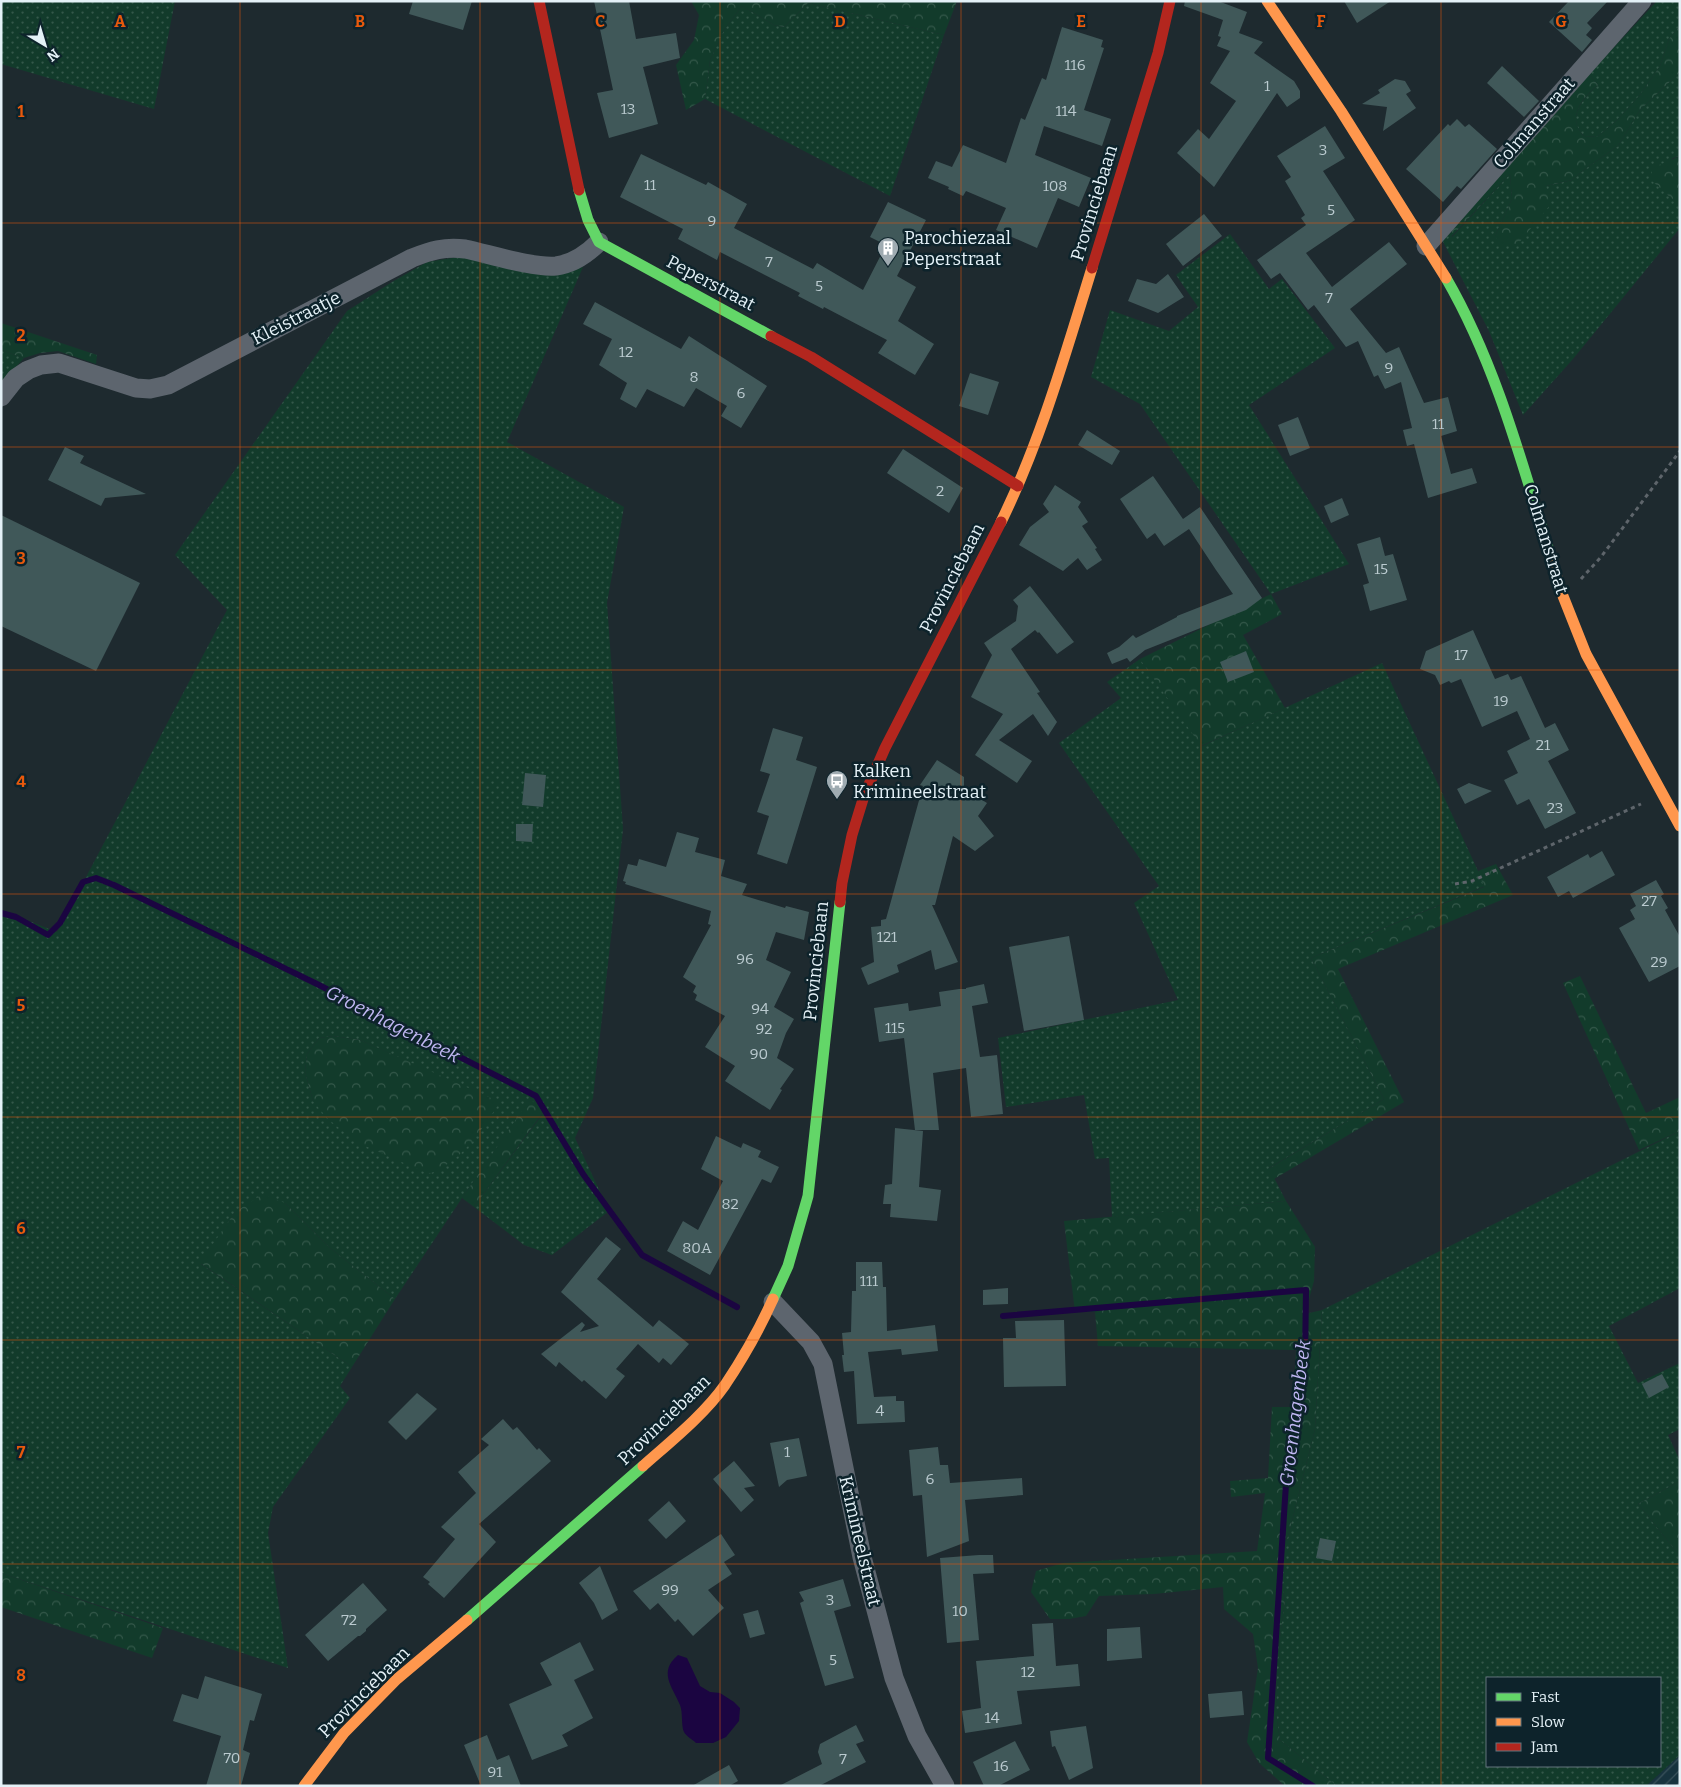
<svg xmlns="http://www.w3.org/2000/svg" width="1681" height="1787" font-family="Bitter,serif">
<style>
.industrial{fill:url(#industrial-furrows)}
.grass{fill:url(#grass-dots);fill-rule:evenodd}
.forest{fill:url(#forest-crowns)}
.water{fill:#1b0541}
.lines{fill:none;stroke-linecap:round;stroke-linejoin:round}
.stream{stroke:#1b0541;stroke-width:6}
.building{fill:#405859}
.path{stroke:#5e656b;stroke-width:3;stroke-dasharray:4 4;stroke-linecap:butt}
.street{stroke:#5d656e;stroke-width:19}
.fast{stroke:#63d668;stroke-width:11}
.slow{stroke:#ff974d;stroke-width:11}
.jam{stroke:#b3261e;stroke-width:11}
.grid{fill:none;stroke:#e8590c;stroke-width:1;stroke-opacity:0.55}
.labels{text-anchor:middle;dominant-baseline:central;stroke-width:5;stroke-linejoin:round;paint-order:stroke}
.number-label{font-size:15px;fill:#bbcbd0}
.street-label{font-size:18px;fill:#e4f1f7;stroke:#0d232b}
.poi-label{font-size:18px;fill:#e4f1f7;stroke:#0d232b;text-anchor:start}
.water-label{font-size:19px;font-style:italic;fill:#c0b7f3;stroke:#0d232b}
.grid-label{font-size:16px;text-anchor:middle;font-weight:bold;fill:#e8590c;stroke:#0d232b;stroke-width:5;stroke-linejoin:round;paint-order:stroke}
</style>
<defs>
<pattern id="industrial-furrows" width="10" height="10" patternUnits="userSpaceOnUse" patternTransform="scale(1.25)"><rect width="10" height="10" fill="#17333e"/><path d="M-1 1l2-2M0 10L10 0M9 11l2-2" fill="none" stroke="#39515b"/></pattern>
<pattern id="grass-dots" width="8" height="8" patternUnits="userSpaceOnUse" patternTransform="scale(1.25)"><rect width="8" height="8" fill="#123b2b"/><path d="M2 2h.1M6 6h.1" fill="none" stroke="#34584a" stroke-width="1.8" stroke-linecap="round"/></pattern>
<pattern id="forest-crowns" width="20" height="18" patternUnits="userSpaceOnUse" patternTransform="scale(1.25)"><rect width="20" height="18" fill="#123b2b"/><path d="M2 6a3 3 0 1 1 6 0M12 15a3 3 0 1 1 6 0" fill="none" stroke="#34584a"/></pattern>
</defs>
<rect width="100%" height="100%" fill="#1e2a2f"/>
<polygon class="industrial" points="1680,1755 1680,1786 1646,1786"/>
<g class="grass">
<polygon points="1,1 175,1 154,109 1,64"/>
<path d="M1657 1H1680V26L1669 39 1660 66 1640 95 1616 121 1597 137 1584 136C1566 118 1582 99 1598 85L1589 74Z"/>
<polygon points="808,3 944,35 890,196 705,99 710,60 724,30 742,6 774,25 784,27"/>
<polygon points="1680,72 1680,156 1673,158 1652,180 1680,206 1680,228 1573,359 1523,415 1489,331 1438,232 1443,227 1452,237 1510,174 1512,199 1495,236 1546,186 1572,180 1585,169 1618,146 1640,110"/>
<polygon points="1230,234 1269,289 1282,279 1335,348 1249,405 1349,564 1271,594 1140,404 1091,377 1110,310 1169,331 1198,307 1176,275"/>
<path d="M464 256 565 270 583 267 507 442 624 507 607 603 623 829 593 1098 575 1138 609 1211 552 1255 524 1245 474 1207 544 1112 530 1100 462 1198 395 1299 330 1248 285 1203 235 1212 201 1264 352 1367 340 1386 350 1398 273 1507 268 1533 288 1668 1 1573V910L57 932 227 610 175 555 347 311 392 282 427 262ZM333 1036 360 1040 499 1103 313 1101 305 1072 307 1054 319 1038Z"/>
<polygon points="1,350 24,358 1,384"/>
<polygon points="1140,659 1202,746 1382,663 1485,886 1311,958 1384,1099 1269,1168 1286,1201 1112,1217 1109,1158 1095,1159 1084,1095 1006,1107 998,1038 1178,1000 1134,903 1159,886 1059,743 1121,698 1107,682"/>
<path d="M1680 1131V1288L1609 1326 1638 1383 1680 1363V1429L1668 1435 1680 1461V1481L1638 1504 1680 1556V1755L1646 1786H1337L1280 1740 1276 1714 1277 1660 1285 1600 1278 1567 1290 1529 1315 1429 1322 1310ZM1487 1678H1660V1766H1487Z"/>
</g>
<g class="forest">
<polygon points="691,1 957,1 944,35 808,3 784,27 774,25 742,6 724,30 710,60 705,99 686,110 676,65 694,40 699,15"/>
<path d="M1680 26V72L1640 110 1618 146 1585 169 1572 180 1546 186 1551 204 1518 244H1500L1495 236 1512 199 1510 174 1451 237 1443 227 1589 74 1598 85C1582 98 1566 118 1584 136L1597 137 1616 121 1640 95 1660 66 1669 39Z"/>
<polygon points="1680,156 1680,206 1652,181 1652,168"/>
<polygon points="1,323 97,355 96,364 58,351 40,353 24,358 1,350"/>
<polygon points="1271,594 1282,614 1243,635 1285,708 1201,746 1140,659"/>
<polygon points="1496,864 1513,895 1338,969 1404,1102 1274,1179 1268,1169 1384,1099 1311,958 1484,887 1478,871"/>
<polygon points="1580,976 1646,1113 1680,1097 1680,1131 1639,1150 1563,983"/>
<path d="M333 1036 360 1040 500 1102C480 1132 463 1160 429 1174L356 1142 327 1118 313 1101 305 1072 307 1054 319 1038Z"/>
<polygon points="530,1099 544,1111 474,1207 462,1198"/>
<polygon points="263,1194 285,1203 330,1248 395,1299 352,1367 200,1263 235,1212"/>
<polygon points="1286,1201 1315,1247 1314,1281 1305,1314 1322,1310 1315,1429 1290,1529 1278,1567 1285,1600 1277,1660 1276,1714 1280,1740 1337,1786 1285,1786 1259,1763 1247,1742 1258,1668 1253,1634 1224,1609 1223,1587 1154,1594 1099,1596 1086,1616 1069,1619 1050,1619 1031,1592 1036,1571 1063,1563 1257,1551 1265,1493 1231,1497 1230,1481 1268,1478 1272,1407 1293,1407 1296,1350 1098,1346 1095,1312 1075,1312 1064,1221"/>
<polygon points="1680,1481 1680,1556 1638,1504"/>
<polygon points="1,1573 163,1628 152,1658 1,1607"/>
</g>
<path class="water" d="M678 1655 687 1658 700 1686 710 1692 720 1693 734 1702 740 1708 739 1721 726 1737 713 1743H696C693 1740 686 1736 684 1732 681 1726 683 1712 680 1705 672 1686 658 1672 678 1655Z"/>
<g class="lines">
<g class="stream">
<polyline points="1,913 16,917 48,935 60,923 83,882 96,878 114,885 317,984 536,1096 583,1174 642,1255 737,1307"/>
<polyline points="1003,1316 1306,1290 1305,1362 1286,1484 1268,1758 1313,1786"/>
</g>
</g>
<g class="building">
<polygon points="413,1 472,1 463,30 409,14"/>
<polygon points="594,1 629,1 636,39 676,33 680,58 643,67 658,124 609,138 597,93 613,90"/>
<polygon points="1185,1 1218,1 1247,12 1239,33 1263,42 1254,53 1294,81 1300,91 1300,98 1287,107 1277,93 1214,187 1177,153 1198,129 1209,139 1236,101 1210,83 1230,51 1217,46 1221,37 1218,36 1223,20 1184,6"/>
<polygon points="1344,1 1391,1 1357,23"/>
<polygon points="1569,1 1608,1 1587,23 1592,28 1586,35 1592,40 1582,52 1549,22"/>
<polygon points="1062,27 1103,40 1101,47 1104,48 1084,110 1111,119 1102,146 1044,126 1035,155 1091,178 1079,207 1058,198 1037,248 996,230 1006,208 966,191 963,196 948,189 949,187 928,178 936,161 952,167 963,145 1006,163 1021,118 1025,120 1042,78 1046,80"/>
<polygon points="1502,66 1539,101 1524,117 1487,83"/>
<polygon points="1395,79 1405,81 1411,91 1406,94 1416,108 1383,131 1387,107 1362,104 1380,93 1378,90"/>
<polygon points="1457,119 1465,127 1469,124 1497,149 1461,189 1457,186 1443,202 1406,169 1448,124 1450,126"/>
<polygon points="1325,126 1345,158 1323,171 1355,220 1306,253 1332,287 1389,242 1407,264 1350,309 1386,353 1399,347 1424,403 1448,397 1457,431 1441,436 1451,474 1472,468 1477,483 1428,498 1414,444 1407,446 1403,430 1412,428 1401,382 1385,389 1378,375 1374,377 1358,341 1346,347 1314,305 1308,310 1280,273 1271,279 1257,260 1306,225 1301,218 1305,215 1285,181 1291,177 1277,156"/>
<polygon points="641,154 706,185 708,182 747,204 734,228 813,269 817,263 863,290 886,245 870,237 888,202 926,220 897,276 916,287 898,321 934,344 915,375 878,353 887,340 824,307 823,309 798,296 800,293 720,252 717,260 678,239 683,229 620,197"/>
<polygon points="1204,214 1222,236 1183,266 1166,244"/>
<polygon points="1168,274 1184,297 1158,313 1128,301 1137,279 1156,284"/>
<polygon points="595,302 681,349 689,336 767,386 741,428 721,416 727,406 696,388 684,407 647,389 636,408 620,399 627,383 599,365 612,339 583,324"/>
<polygon points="970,373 999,382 988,415 959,406"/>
<polygon points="1298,417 1310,448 1290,456 1278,425"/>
<polygon points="1087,430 1120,451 1112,465 1078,445"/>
<polygon points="65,447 84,456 80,463 146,494 105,498 101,506 48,480"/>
<polygon points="903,449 963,488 949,513 887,473"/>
<polygon points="1153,476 1183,519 1200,507 1262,598 1246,610 1145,650 1130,662 1127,658 1112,664 1107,653 1119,647 1133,635 1136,638 1177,617 1177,616 1233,594 1216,570 1217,569 1216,570 1189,529 1164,546 1155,533 1147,539 1120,499"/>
<polygon points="1055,485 1081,502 1078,507 1088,522 1082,526 1097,548 1095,549 1102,560 1087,570 1078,558 1063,571 1019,545 1030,527 1049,512 1043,504"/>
<polygon points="1342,498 1349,515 1331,523 1324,506"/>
<polygon points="1,515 140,583 96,671 1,626"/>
<polygon points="1380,537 1385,556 1393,554 1407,600 1370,611 1363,585 1369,583 1357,544"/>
<polygon points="1030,586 1074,642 1057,654 1039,632 1038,633 1035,630 1011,649 1040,692 1037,693 1057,722 1048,736 1033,714 999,740 1032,761 1017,783 975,755 1003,714 971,697 992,655 984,643 1016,621 1018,606 1013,600"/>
<polygon points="1473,630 1495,679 1508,674 1511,680 1521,676 1545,728 1555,723 1569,750 1548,761 1576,813 1545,829 1529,799 1517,805 1504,780 1518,773 1507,751 1530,739 1517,711 1482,727 1461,679 1451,683 1449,681 1440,685 1435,675 1420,669 1426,651"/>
<polygon points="1246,651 1254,672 1228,682 1220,662"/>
<polygon points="773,728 803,737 796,760 817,767 787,864 757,854 769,816 757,812 770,774 760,771"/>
<polygon points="937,760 964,777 964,789 987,803 978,816 994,836 975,851 953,836 935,905 932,905 958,962 935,970 931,950 897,965 899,972 868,985 861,968 874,962 871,927 881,926 881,920 886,919 923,786 920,785"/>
<polygon points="525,773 546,775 543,807 522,805"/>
<polygon points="1469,783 1492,791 1465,804 1457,789"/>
<polygon points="516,824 533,824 532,842 516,841"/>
<polygon points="677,832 699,838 695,852 725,860 721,876 747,884 742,895 785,908 786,906 809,912 804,940 776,932 766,960 791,972 774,1007 794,1019 786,1033 777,1058 794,1069 780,1089 782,1090 770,1110 725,1081 735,1066 705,1047 725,1016 695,1000 697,995 693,992 696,986 683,977 711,925 708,924 711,911 625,884 626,882 623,881 628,864 637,866 639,859 666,867"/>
<polygon points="1602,851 1615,875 1573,898 1569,891 1558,897 1547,877 1588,854 1590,858"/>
<polygon points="1656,880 1664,894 1661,896 1668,908 1665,910 1680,937 1680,966 1649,982 1619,928 1635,919 1630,910 1636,906 1630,894"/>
<polygon points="1069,936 1084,1020 1024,1031 1009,947"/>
<polygon points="984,984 988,1003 972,1006 980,1057 997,1055 1003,1114 971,1117 966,1068 933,1073 939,1130 915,1130 904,1038 879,1042 874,1008 908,1003 909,1011 941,1006 939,992 959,989 966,989 966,988"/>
<polygon points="895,1128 923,1131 919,1187 941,1190 937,1221 890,1217 891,1204 883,1204 885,1185 892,1184"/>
<polygon points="716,1136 741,1148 743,1143 761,1151 758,1157 779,1167 771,1183 762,1179 710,1275 667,1251 683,1221 698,1230 723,1181 701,1169"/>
<polygon points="606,1237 621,1249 597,1279 653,1327 659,1320 689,1344 671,1365 663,1358 659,1363 638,1344 616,1369 625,1376 606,1399 584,1380 582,1382 559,1362 556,1367 541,1354 582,1322 585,1325 580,1332 599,1326 561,1292"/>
<polygon points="856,1262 882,1262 883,1287 886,1287 887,1331 935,1325 938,1351 902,1355 901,1349 868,1352 874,1397 896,1396 896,1401 904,1401 905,1422 857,1424 854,1371 844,1372 842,1355 844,1355 842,1333 851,1332 852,1291 856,1291"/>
<polygon points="1008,1288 1008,1304 983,1305 983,1290"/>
<polygon points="1064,1320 1066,1386 1004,1387 1003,1338 1016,1338 1015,1321"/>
<polygon points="1662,1374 1669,1387 1649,1398 1642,1384"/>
<polygon points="417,1393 437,1409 406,1440 388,1422"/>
<polygon points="503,1419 513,1430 517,1427 537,1450 539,1448 551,1461 479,1524 496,1542 444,1598 428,1584 430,1582 423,1577 455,1539 441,1527 476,1493 458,1472 489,1445 481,1439"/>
<polygon points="799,1438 807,1476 787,1480 779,1487 770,1443"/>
<polygon points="938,1447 940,1465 948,1465 950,1483 1022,1478 1023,1495 965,1500 969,1541 927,1557 922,1495 913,1496 909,1450"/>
<polygon points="734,1461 755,1486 744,1488 754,1500 741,1512 713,1479"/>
<polygon points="669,1501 686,1521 666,1539 648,1520"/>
<polygon points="721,1534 735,1555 724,1562 732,1574 708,1590 724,1608 693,1636 678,1619 675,1622 658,1603 650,1610 633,1591"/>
<polygon points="1320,1538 1336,1541 1332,1561 1316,1558"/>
<polygon points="979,1555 993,1555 994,1573 973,1574 979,1640 947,1643 940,1558"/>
<polygon points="600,1566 618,1610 602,1620 594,1603 579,1583"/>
<polygon points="843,1579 851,1606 834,1611 854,1678 825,1686 800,1603 804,1601 799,1592"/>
<polygon points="363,1583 387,1610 366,1629 366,1631 360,1636 358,1636 328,1661 305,1635"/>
<polygon points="758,1610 765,1634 750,1638 743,1614"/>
<polygon points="1053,1623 1056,1666 1078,1664 1080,1686 1017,1691 1022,1724 965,1733 962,1711 981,1708 976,1661 1034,1656 1032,1624"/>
<polygon points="1140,1627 1142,1658 1107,1661 1107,1629"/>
<polygon points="580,1642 594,1670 574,1680 593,1718 562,1735 568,1746 532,1760 509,1704 552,1685 540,1663"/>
<polygon points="205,1676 262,1694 254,1721 250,1720 243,1750 250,1753 241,1786 206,1786 221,1736 173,1721 182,1694 198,1699"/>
<polygon points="1242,1691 1244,1715 1210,1718 1208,1694"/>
<polygon points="856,1725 864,1741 856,1744 866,1762 819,1786 779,1786 822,1764 818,1752 820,1744"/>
<polygon points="1086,1726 1093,1768 1069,1780 1055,1746 1052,1747 1050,1731"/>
<polygon points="487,1735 497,1760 509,1755 521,1786 481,1786 464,1745"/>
<polygon points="1015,1741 1030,1770 998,1786 984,1786 973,1762"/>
<polygon points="729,1765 738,1781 729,1786 692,1786"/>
</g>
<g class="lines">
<g class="path">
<polyline points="1581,579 1601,557 1680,451"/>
<polyline points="1455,884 1472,881 1641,804"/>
</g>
<g class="street">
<polyline points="1426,246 1642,1"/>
<path d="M1 397 16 378 28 370 41 365 59 363 136 388 150 389 168 385 412 258C430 251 445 246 465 249 489 254 533 268 556 266 572 264 588 253 599 242"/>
<polyline points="773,1302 811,1342 823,1364 862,1557 894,1678 917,1736 945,1786"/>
</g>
<g class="fast">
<polyline points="579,190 588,220 599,242 771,336"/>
<path d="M1446 278C1497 366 1523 467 1553 564"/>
<polyline points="773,1299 788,1266 808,1196 840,902"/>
<polyline points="467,1620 643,1466"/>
</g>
<g class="slow">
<polyline points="1267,1 1341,111 1446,278"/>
<path d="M1001 522C1041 440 1065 355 1092 268"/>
<polyline points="1553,564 1561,591 1586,654 1680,826"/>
<path d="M643 1466C670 1442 704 1415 725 1385 743 1358 760 1328 773 1299"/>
<polyline points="304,1786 344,1733 397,1679 467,1620"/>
</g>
<g class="jam">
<polyline points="539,1 579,190"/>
<polyline points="1092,268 1158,53 1170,1"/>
<polyline points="771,336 811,357 1018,486"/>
<polyline points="840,902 842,883 852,835 864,796 885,748 1001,522"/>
</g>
</g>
<path class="grid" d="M240 1V1786M480 1V1786M720 1V1786M961 1V1786M1201 1V1786M1441 1V1786M1 223H1680M1 447H1680M1 670H1680M1 894H1680M1 1117H1680M1 1340H1680M1 1564H1680"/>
<defs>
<g id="building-pin" transform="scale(1.125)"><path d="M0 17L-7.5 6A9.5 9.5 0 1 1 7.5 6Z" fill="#9fabb1" stroke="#0d232b"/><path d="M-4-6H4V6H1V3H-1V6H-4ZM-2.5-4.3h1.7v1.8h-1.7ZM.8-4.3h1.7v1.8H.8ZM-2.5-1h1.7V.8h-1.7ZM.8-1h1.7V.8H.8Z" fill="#fff"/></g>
<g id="bus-pin" transform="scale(1.125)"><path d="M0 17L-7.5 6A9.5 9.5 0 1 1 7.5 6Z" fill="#9fabb1" stroke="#0d232b"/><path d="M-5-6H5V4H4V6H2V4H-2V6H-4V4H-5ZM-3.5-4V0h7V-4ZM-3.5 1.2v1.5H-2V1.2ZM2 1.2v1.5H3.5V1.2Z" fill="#fff"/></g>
</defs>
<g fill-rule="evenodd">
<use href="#building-pin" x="888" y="248"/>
<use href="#bus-pin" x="837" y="781"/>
</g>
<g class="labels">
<g class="number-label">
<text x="1075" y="65">116</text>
<text x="1267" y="86">1</text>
<text x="628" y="109">13</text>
<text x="1066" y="111">114</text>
<text x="1323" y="150">3</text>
<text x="650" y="185">11</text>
<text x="1055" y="186">108</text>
<text x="1331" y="210">5</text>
<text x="712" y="221">9</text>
<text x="769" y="262">7</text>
<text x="819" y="286">5</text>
<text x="1329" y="298">7</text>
<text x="626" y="352">12</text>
<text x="1389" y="368">9</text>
<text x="694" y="377">8</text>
<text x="741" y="393">6</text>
<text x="1438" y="424">11</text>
<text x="940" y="491">2</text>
<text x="1381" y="569">15</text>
<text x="1461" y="655">17</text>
<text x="1501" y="701">19</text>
<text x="1543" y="745">21</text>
<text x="1555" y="808">23</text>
<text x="1649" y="901">27</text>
<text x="887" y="937">121</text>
<text x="745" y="959">96</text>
<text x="1659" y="962">29</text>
<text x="760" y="1009">94</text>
<text x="895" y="1028">115</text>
<text x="764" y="1029">92</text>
<text x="759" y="1054">90</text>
<text x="730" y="1204">82</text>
<text x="697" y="1248">80A</text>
<text x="869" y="1281">111</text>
<text x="880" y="1411">4</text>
<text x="787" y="1452">1</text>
<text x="930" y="1479">6</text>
<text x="670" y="1590">99</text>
<text x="830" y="1600">3</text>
<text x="960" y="1611">10</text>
<text x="349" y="1620">72</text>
<text x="833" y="1660">5</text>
<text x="1028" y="1672">12</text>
<text x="992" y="1718">14</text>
<text x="232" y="1758">70</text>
<text x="843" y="1759">7</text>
<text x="1001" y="1766">16</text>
<text x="495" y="1772">91</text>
</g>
<g class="street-label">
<text transform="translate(1534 123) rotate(-49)">Colmanstraat</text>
<text transform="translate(1094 203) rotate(-73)">Provinciebaan</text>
<text transform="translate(711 283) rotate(28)">Peperstraat</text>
<text transform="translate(296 318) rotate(-27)">Kleistraatje</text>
<text transform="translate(1546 539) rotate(73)">Colmanstraat</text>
<text transform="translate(952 578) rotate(-63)">Provinciebaan</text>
<text transform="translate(816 961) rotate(-84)">Provinciebaan</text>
<text transform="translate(664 1420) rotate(-44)">Provinciebaan</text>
<text transform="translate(860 1541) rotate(77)">Krimineelstraat</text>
<text transform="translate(364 1692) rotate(-45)">Provinciebaan</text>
</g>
<g class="poi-label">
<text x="904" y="238">Parochiezaal<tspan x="904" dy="21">Peperstraat</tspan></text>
<text x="853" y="771">Kalken<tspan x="853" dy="21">Krimineelstraat</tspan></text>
</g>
<g class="water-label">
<text transform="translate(393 1024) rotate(27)">Groenhagenbeek</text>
<text transform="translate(1295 1413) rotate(-83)">Groenhagenbeek</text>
</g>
</g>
<g class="grid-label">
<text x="120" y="27">A</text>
<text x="360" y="27">B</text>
<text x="600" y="27">C</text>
<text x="840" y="27">D</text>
<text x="1081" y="27">E</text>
<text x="1321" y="27">F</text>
<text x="1561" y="27">G</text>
<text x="21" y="117">1</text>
<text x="21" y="341">2</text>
<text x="21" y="564">3</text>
<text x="21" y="787">4</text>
<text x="21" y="1011">5</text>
<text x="21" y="1234">6</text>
<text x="21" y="1458">7</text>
<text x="21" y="1681">8</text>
</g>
<rect width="1681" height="1787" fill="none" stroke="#e4f1f7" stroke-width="5"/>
<rect x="1486" y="1677" width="175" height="90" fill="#0d232b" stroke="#63757d"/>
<rect x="1496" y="1693" width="25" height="8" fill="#63d668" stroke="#63757d"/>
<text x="1531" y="1702" font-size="15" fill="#e4f1f7">Fast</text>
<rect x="1496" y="1718" width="25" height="8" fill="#ff974d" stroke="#63757d"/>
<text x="1531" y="1727" font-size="15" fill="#e4f1f7">Slow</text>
<rect x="1496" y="1743" width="25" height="8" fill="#b3261e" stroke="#63757d"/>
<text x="1531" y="1752" font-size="15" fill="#e4f1f7">Jam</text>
<g transform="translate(45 45) rotate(142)" stroke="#0d232b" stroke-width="4" paint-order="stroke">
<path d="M0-4L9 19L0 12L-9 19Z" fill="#e4f1f7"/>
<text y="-8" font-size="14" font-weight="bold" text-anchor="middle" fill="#e4f1f7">N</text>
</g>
</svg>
